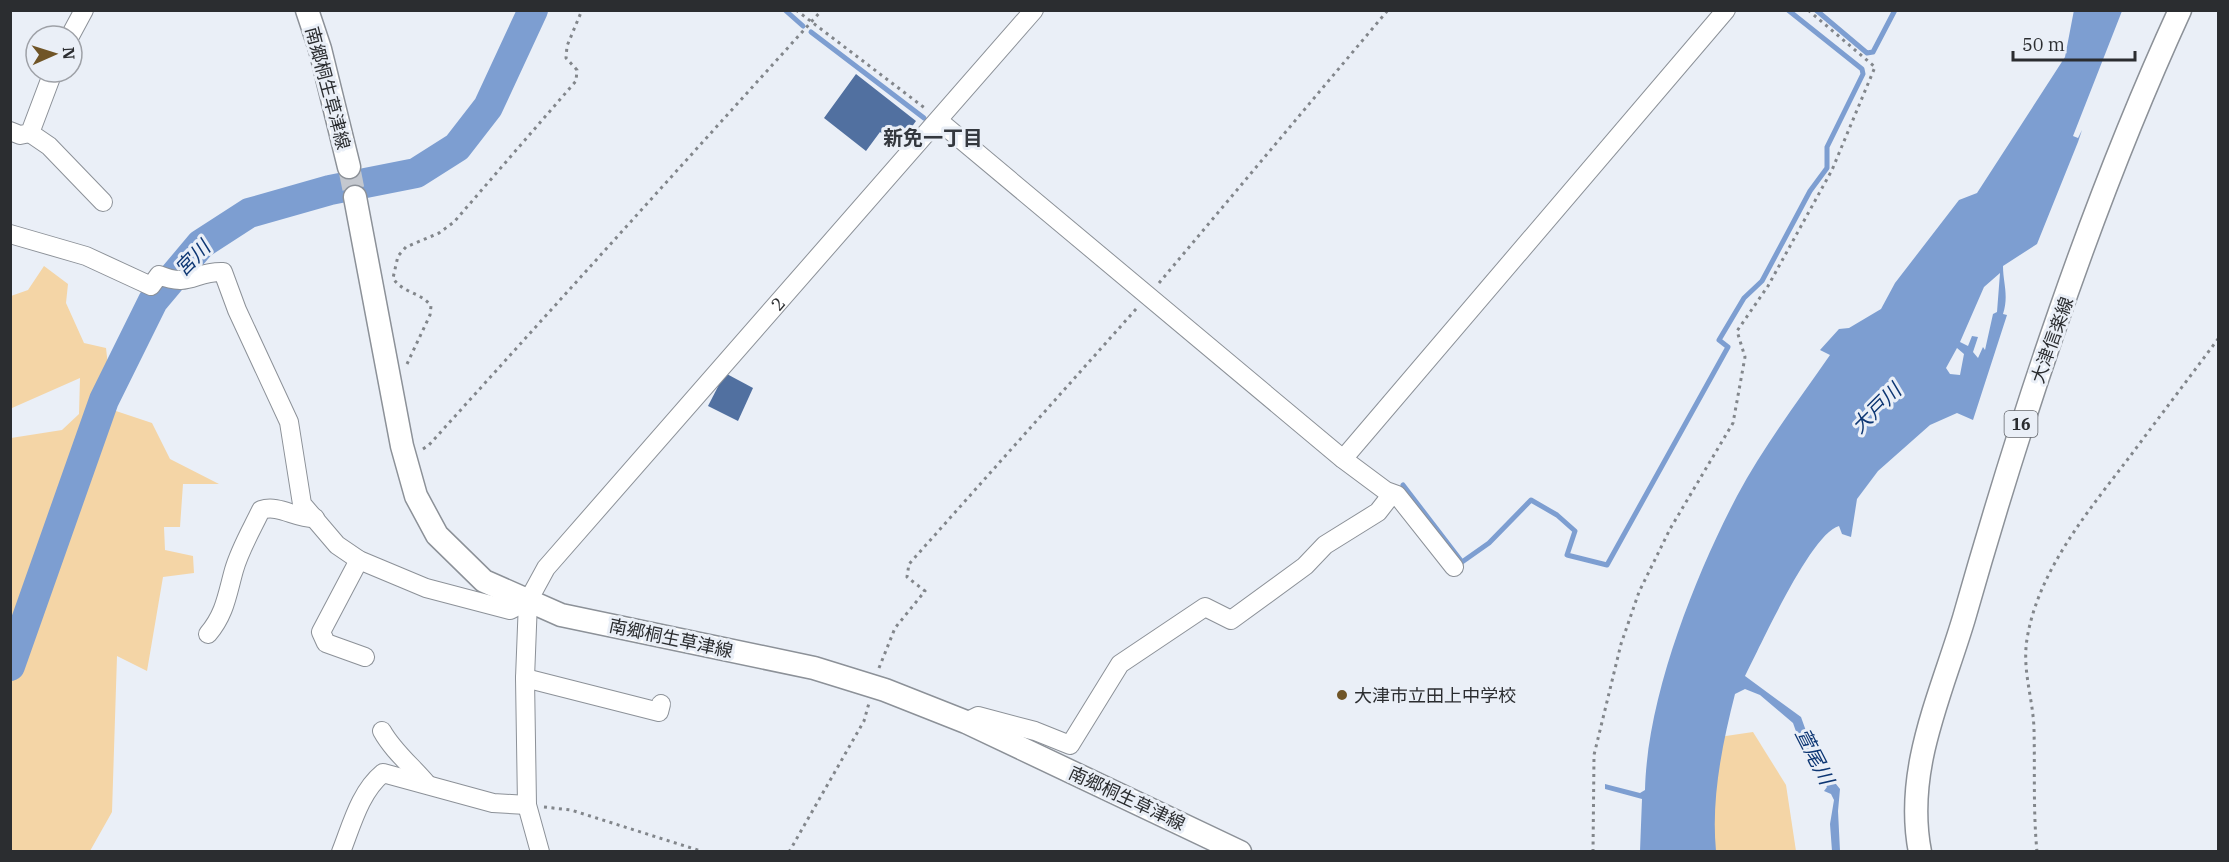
<svg xmlns="http://www.w3.org/2000/svg" width="2229" height="862" font-family="'IBM Plex Serif','Noto Sans JP',serif">
<style>
.green{fill:#f4d5a6}
.water{fill:#7d9ed1;fill-rule:evenodd}
.lines{fill:none;stroke-linecap:round;stroke-linejoin:round}
.stream{stroke:#7d9ed1;stroke-width:5}
.river{stroke:#7d9ed1;stroke-width:30}
.building{fill:#5170a0}
.major-tunnel{stroke:#c4c8cf;stroke-width:22;stroke-dasharray:22 11;stroke-linecap:butt}
.minor-casing{stroke:#8c9198;stroke-width:20}
.major-casing{stroke:#8c9198;stroke-width:25}
.path{stroke:#82868b;stroke-width:3;stroke-dasharray:3 4.5;stroke-linecap:butt}
.minor{stroke:#fff;stroke-width:18}
.major{stroke:#fff;stroke-width:22}
.poi-dot{fill:#705527;stroke:#eaeff7;stroke-width:2}
.labels{text-anchor:middle;dominant-baseline:central;stroke-width:6;stroke-linejoin:round;paint-order:stroke}
.shield{fill:#eaeff7;stroke:#64676c;stroke-width:1.5}
.shield-label{font-size:16px;font-weight:bold;fill:#2b2d30}
.street-label{font-size:18px;fill:#2b2d30;stroke:#eaeff7}
.poi-label{font-size:18px;fill:#2b2d30;stroke:#eaeff7;text-anchor:start}
.neighbourhood-label{font-size:20px;font-weight:bold;fill:#34383e;stroke:#eaeff7}
.water-label{font-size:20px;font-style:italic;fill:#0d3673;stroke:#eaeff7}
</style>
<rect width="100%" height="100%" fill="#eaeff7"/>
<g class="green">
<polygon points="44,266 68,284 66,303 84,343 106,348 113,410 152,423 170,459 219,484 183,484 180,527 164,527 165,550 193,556 194,573 163,577 147,671 117,656 112,812 90,851 11,851 11,438 62,430 79,414 80,378 12,408 11,406 11,296 28,290"/>
<polygon points="1753,732 1786,785 1796,851 1710,852 1719,737"/>
</g>
<path class="water" d="M2074 10 2122 11 2073 136 2078 138 2082 130 2078 142 2037 244 2003 266C2003 283 2009 295 2003 314L2007 315 1973 420 1957 413 1930 425 1878 471 1857 499 1851 537 1842 534 1839 526C1811 533 1760 647 1745 676L1801 717 1816 759 1840 789 1838 811 1840 851H1832L1830 824 1834 800 1831 794 1824 791 1827 787 1804 754 1793 723 1760 695 1745 689 1735 694C1722 745 1711 799 1716 851H1640L1642 799 1605 789V784L1640 793 1645 790C1647 698 1694 578 1737 496 1763 447 1798 401 1830 355L1820 350 1839 329 1849 328 1881 309 1895 283 1959 200 1977 193 2065 57ZM2000 273 1997 312 1993 314 1985 350 1983 347 1978 358 1973 352 1978 337 1972 336 1968 346 1960 342 1984 287ZM1957 348 1964 354 1960 375 1950 374 1946 368Z"/>
<g class="lines">
<g class="stream">
<polyline points="785,10 803,26"/>
<polyline points="1816,10 1867,53 1873,52 1895,10"/>
<polyline points="811,32 924,118"/>
<polyline points="1403,485 1462,562 1489,543 1531,500 1557,515 1575,531 1567,555 1607,565 1728,347 1719,340 1744,298 1762,281 1810,191 1827,168 1827,147 1863,74 1862,69 1788,10"/>
</g>
<polyline class="river" points="10,666 104,400 153,301 201,244 249,213 330,190 416,173 457,147 488,107 533,10"/>
</g>
<g class="building">
<polygon points="856,74 916,121 898,146 880,132 866,151 824,118"/>
<polygon points="725,373 753,388 738,421 708,406"/>
</g>
<g class="lines">
<polyline class="major-tunnel" points="349,167 355,197"/>
<g class="minor-casing">
<g id="minor">
<polyline points="70,36 84,10"/>
<polyline points="939,121 1343,459 1386,491 1397,495 1454,567"/>
<polyline points="10,131 20,135 30,133 53,72"/>
<polyline points="30,133 49,146 103,202"/>
<path d="M10 234 86 256 151 286 159 275C190 288 194 271 223 272L237 310 289 422 302 504 337 545 359 560 426 588 510 610 528 601"/>
<polyline points="1343,459 1726,10"/>
<polyline points="359,560 321,632 326,643 365,657"/>
<path d="M208 634C225 614 227 595 234 570 240 549 252 529 261 510 279 504 296 519 315 518"/>
<polyline points="525,678 659,712 661,704"/>
<polyline points="966,722 978,716 1035,731 1070,745 1120,664 1205,607 1231,620 1305,566 1325,545 1378,512 1392,494"/>
<path d="M382 731C393 751 412 766 427 784"/>
<path d="M341 852C352 824 360 792 383 773L493 803 527 805"/>
<path id="s1" d="M540 852 527 805 525 678 528 601 546 568 1034 10"/>
</g>
</g>
<g class="major-casing">
<g id="major">
<polyline points="307,10 320,49 349,167"/>
<polyline points="355,197 402,446 416,496 437,535 484,581 561,615 814,668 885,690 966,722 1240,852"/>
<path d="M1920 852C1904 770 1941 695 1964 618 2022 414 2091 204 2180 10"/>
</g>
</g>
<g class="path">
<polyline points="796,10 926,109"/>
<polyline points="1159,283 1388,10"/>
<path d="M407 364 430 315 431 306C421 292 402 293 393 278L398 256 406 247 439 233 454 222 576 81 577 70 566 58 567 46 582 10"/>
<polyline points="423,449 429,445 822,10"/>
<polyline points="879,668 895,628 925,591 907,577 909,564 1137,308"/>
<polyline points="544,807 571,810 704,852"/>
<polyline points="789,852 864,721 869,703"/>
<polyline points="1593,852 1594,755 1621,644 1639,592 1670,529 1733,423 1745,357 1737,331 1768,286 1832,170 1875,67 1808,10"/>
<path d="M2037 852C2033 810 2035 770 2034 729 2033 698 2022 671 2027 639 2038 570 2090 509 2131 455 2160 416 2189 378 2218 339"/>
</g>
<use href="#minor" class="minor"/>
<use href="#major" class="major"/>
</g>
<circle class="poi-dot" cx="1342" cy="695" r="6"/>
<g class="labels">
<rect class="shield" x="2004.5" y="411" width="33" height="26" rx="4.5"/>
<g class="shield-label">
<text x="2021" y="424">16</text>
</g>
<g class="street-label">
<text transform="translate(328 88) rotate(75)">南郷桐生草津線</text>
<text stroke="none"><textPath href="#s1" startOffset="642">2</textPath></text>
<text transform="translate(2052 340) rotate(-70)">大津信楽線</text>
<text transform="translate(671 638) rotate(12)">南郷桐生草津線</text>
<text transform="translate(1127 798) rotate(25)">南郷桐生草津線</text>
</g>
<g class="poi-label">
<text x="1354" y="695">大津市立田上中学校</text>
</g>
<g class="neighbourhood-label">
<text x="933" y="137">新免一丁目</text>
</g>
<g class="water-label">
<text transform="translate(192 258) rotate(-46)">宮川</text>
<text transform="translate(1876 408) rotate(-45)">大戸川</text>
<text transform="translate(1815 756) rotate(63)">萱尾川</text>
</g>
</g>
<rect width="2229" height="862" fill="none" stroke="#2b2d30" stroke-width="24"/>
<g transform="translate(54 54) rotate(87)"><circle r="28" fill="#eaeff7" stroke="#9ea1a7" stroke-width="1.5"/>
<path d="M0-4.5L10 22L0 15L-10 22Z" fill="#705527"/>
<text y="-9" font-size="16" font-weight="bold" text-anchor="middle" fill="#2b2d30">N</text>
</g>
<path d="M2013 51v9h122v-9" fill="none" stroke="#2b2d30" stroke-width="3"/>
<text x="2022" y="51" font-size="18" fill="#2b2d30" stroke="#eaeff7" stroke-width="4.5" paint-order="stroke">50 m</text>
</svg>
